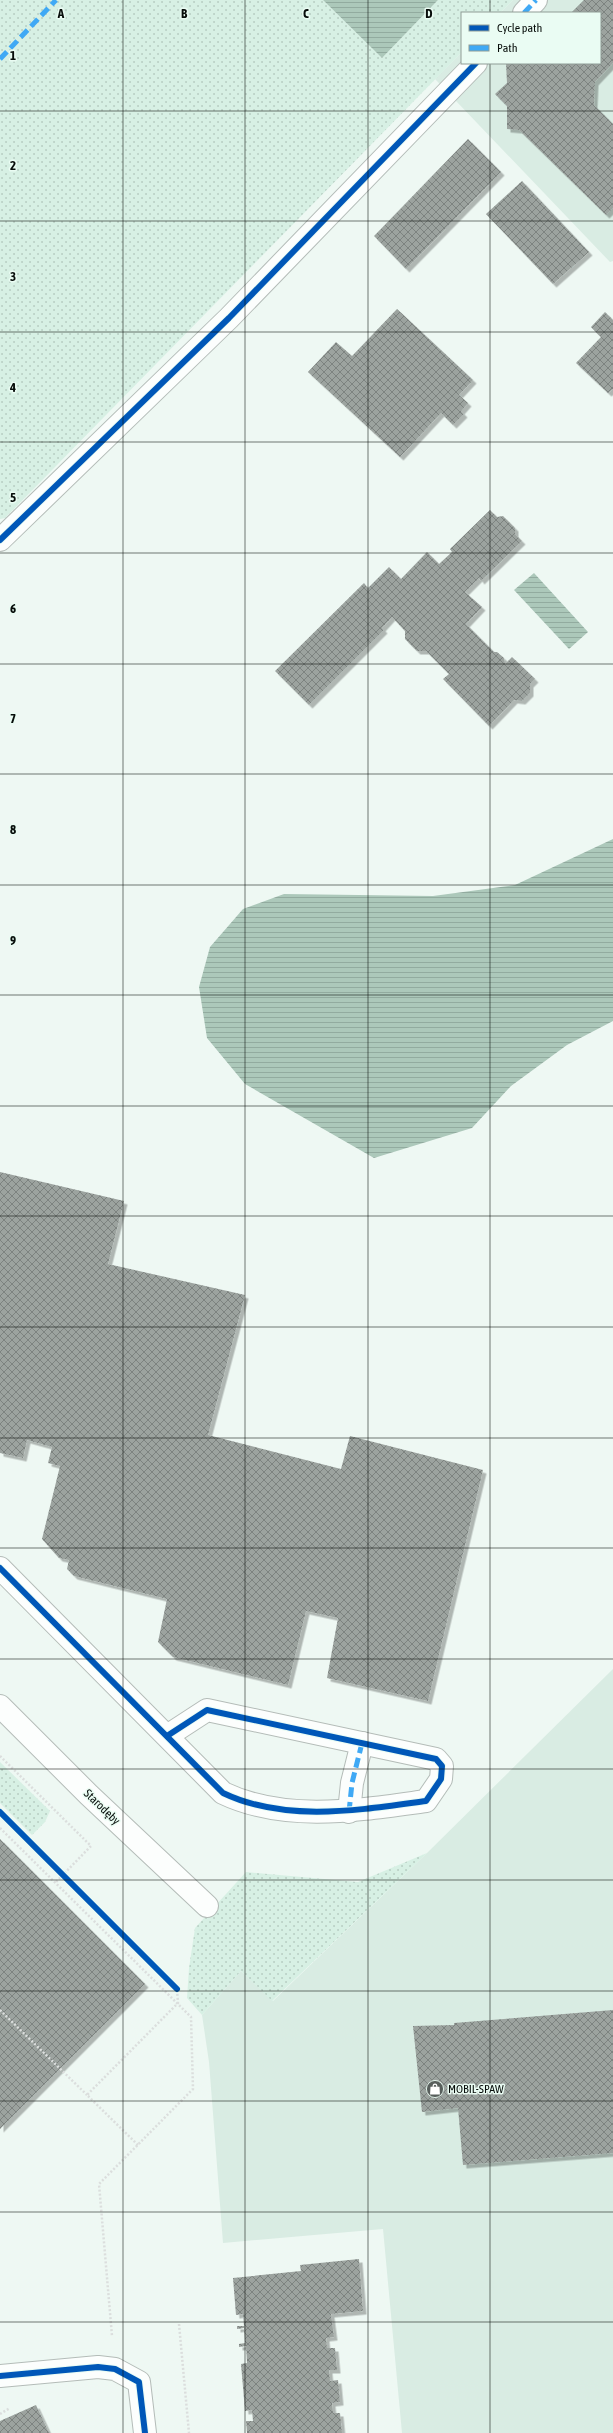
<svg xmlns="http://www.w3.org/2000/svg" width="613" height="2433" font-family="'Asap Condensed',sans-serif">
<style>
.built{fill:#d9ece3}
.grass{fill:url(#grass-dots)}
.water{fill:url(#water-rules)}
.building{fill:url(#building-cross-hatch);filter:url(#shadow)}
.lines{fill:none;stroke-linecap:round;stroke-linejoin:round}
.minor-casing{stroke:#b4bcb8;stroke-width:24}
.path{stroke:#dbdedd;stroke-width:2.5;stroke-dasharray:2 2;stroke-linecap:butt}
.minor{stroke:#fcfefd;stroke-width:22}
.quiet{stroke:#3fa9f5;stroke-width:5;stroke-dasharray:10 5;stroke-linecap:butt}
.cycleway-casing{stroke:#eafcf3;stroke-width:8}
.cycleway{stroke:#0057b8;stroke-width:6}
.grid{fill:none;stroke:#070d0a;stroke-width:1;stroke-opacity:0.55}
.labels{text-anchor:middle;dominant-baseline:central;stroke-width:3;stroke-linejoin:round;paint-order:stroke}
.street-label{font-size:12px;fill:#070d0a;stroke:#eafcf3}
.poi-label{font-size:12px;fill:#070d0a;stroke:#eafcf3;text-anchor:start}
.grid-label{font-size:13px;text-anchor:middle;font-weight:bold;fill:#070d0a;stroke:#eafcf3;stroke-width:3;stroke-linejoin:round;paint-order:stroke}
</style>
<defs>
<pattern id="grass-dots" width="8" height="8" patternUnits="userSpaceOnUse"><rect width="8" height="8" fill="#d7f0e4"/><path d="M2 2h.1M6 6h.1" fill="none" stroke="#b7cdc2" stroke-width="1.8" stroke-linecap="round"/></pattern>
<pattern id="water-rules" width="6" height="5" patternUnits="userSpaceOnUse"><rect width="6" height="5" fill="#acc8ba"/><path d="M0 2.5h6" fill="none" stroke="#92ab9f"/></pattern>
<pattern id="building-cross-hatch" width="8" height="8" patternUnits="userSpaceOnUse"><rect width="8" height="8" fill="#9ca39f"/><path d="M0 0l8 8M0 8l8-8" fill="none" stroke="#7d8380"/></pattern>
<filter id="shadow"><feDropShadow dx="3.5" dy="3.5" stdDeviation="0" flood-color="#0004"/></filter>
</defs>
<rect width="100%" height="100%" fill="#eef8f3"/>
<g class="built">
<polygon points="513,0 613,0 613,261 610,262 435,79 462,52 462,63 600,63 600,13 500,13"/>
<polygon points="613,1669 613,2433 402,2433 383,2229 223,2243 209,2062 202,2015 241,1971 273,2001 427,1853"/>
</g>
<g class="grass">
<polygon points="0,0 323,0 382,58 438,0 513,0 500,13 462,13 462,52 5,518 0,519"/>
<polygon points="0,1762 50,1811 45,1822 32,1835 0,1803"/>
<polygon points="427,1853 272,2001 241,1971 202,2015 187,1998 189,1968 195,1928 246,1872 358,1882"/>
</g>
<g class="water">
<polygon points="323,0 438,0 382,58"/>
<polygon points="534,573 588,632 569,649 514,590"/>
<polygon points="613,839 613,1021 567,1045 511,1086 472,1128 374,1158 245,1084 207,1038 199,987 210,947 243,909 284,894 433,896 515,885"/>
</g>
<g class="building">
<polygon points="584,0 613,0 613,63 595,82 594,105 613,124 613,208 606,215 519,130 507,129 507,106 495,94 507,83 506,63 600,63 600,13 571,13"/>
<polygon points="468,139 501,172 406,269 374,236"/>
<polygon points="522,181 589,252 553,284 486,214"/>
<polygon points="397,309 473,380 459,395 468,403 461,411 464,414 453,425 441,413 400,457 308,372 336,342 352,356"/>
<polygon points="605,312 613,320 613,389 608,393 576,363 601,337 591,327"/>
<polygon points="490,510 497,517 503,516 515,528 515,534 522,541 481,581 479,578 465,592 482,607 466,624 494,652 497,652 504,658 505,664 512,657 535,679 530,684 530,693 522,701 514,700 489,726 443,679 449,674 426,651 417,651 405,639 405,631 392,617 382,628 384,630 309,705 275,671 364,583 368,588 389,567 401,579 427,552 439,564 452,552 450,549"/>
<polygon points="0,1172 124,1201 108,1264 245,1295 208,1435 341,1469 350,1436 483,1470 428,1701 327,1678 338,1618 306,1611 288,1685 173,1657 158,1642 167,1599 74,1576 67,1569 69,1560 59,1558 42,1539 60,1466 48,1463 52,1447 27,1440 23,1458 0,1453"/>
<polygon points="0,1839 145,1984 0,2129"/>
<polygon points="613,2010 613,2153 463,2165 458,2108 422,2112 413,2026 454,2025 454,2023"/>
<polygon points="359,2259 363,2311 331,2314 334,2337 326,2338 327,2348 335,2348 337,2370 329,2370 330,2381 338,2380 340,2402 332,2403 333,2413 340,2413 342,2433 247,2433 246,2421 253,2421 252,2410 245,2411 241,2364 247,2363 246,2346 239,2347 239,2344 245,2343 244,2328 237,2329 237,2326 244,2326 243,2314 236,2315 233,2278 301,2271 300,2265"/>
<polygon points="36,2405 49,2433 0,2433 0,2421"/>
</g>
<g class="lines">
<g class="minor-casing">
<g id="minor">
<polyline points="524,13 536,0"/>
<polyline points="0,540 229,318 476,63"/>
<path d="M0 1568 223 1793C286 1823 360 1810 426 1801L441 1779 442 1766 436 1759 207 1710 167 1736"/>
<polyline points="0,1706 89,1795 207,1906"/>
<polyline points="349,1812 352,1783 362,1743"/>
<polyline points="0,2376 98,2367 115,2369 139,2382 145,2433"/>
</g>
</g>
<g class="path">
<polyline points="0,1756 91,1846 56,1882"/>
<polyline points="0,1828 191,2017 193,2089 99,2184 112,2336"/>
<polyline points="0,2010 87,2095"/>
<polyline points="138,2145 87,2095 178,2003 177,1989"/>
<polyline points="179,2324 189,2433"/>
<polyline points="0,2414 10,2408"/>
</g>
<use href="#minor" class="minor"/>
<g class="quiet">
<polyline points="524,13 536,0"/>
<polyline points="0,59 56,0"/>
<polyline points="349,1812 352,1783 362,1743"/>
</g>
<g class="cycleway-casing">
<g id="cycleway">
<polyline points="0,540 229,318 476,63"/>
<path d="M0 1568 223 1793C286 1823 360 1810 426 1801L441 1779 442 1766 436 1759 207 1710 167 1736"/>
<polyline points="0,1812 177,1989"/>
<polyline points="0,2376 98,2367 115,2369 139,2382 145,2433"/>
</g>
</g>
<use href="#cycleway" class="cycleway"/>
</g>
<path class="grid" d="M123 0V2433M245 0V2433M368 0V2433M490 0V13M490 63V2433M0 111H613M0 221H613M0 332H613M0 442H613M0 553H613M0 664H613M0 774H613M0 885H613M0 995H613M0 1106H613M0 1216H613M0 1327H613M0 1438H613M0 1548H613M0 1659H613M0 1769H613M0 1880H613M0 1991H613M0 2101H613M0 2212H613M0 2322H613"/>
<defs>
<g id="shop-disc" transform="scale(0.9)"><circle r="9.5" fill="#585f5c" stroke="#eafcf3"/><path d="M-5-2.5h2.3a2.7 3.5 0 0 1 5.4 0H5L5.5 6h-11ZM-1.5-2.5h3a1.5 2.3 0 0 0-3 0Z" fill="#fff"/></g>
</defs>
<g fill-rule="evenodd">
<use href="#shop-disc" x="435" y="2089"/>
</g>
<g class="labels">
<g class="street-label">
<text transform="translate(102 1807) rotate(44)">Starodęby</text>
</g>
<g class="poi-label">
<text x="448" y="2089">MOBIL-SPAW</text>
</g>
</g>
<g class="grid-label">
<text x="61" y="18">A</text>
<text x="184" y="18">B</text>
<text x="306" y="18">C</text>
<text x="429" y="18">D</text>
<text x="13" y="60">1</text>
<text x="13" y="170">2</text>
<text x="13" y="281">3</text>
<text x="13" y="392">4</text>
<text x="13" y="502">5</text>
<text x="13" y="613">6</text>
<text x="13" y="723">7</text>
<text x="13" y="834">8</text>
<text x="13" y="945">9</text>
</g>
<rect x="461" y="12" width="140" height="52" fill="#eafcf3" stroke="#8f9c96"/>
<rect x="469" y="25" width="20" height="6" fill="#0057b8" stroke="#8f9c96"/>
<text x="497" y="32" font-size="12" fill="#070d0a">Cycle path</text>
<rect x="469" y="45" width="20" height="6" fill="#3fa9f5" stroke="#8f9c96"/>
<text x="497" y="52" font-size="12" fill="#070d0a">Path</text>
</svg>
